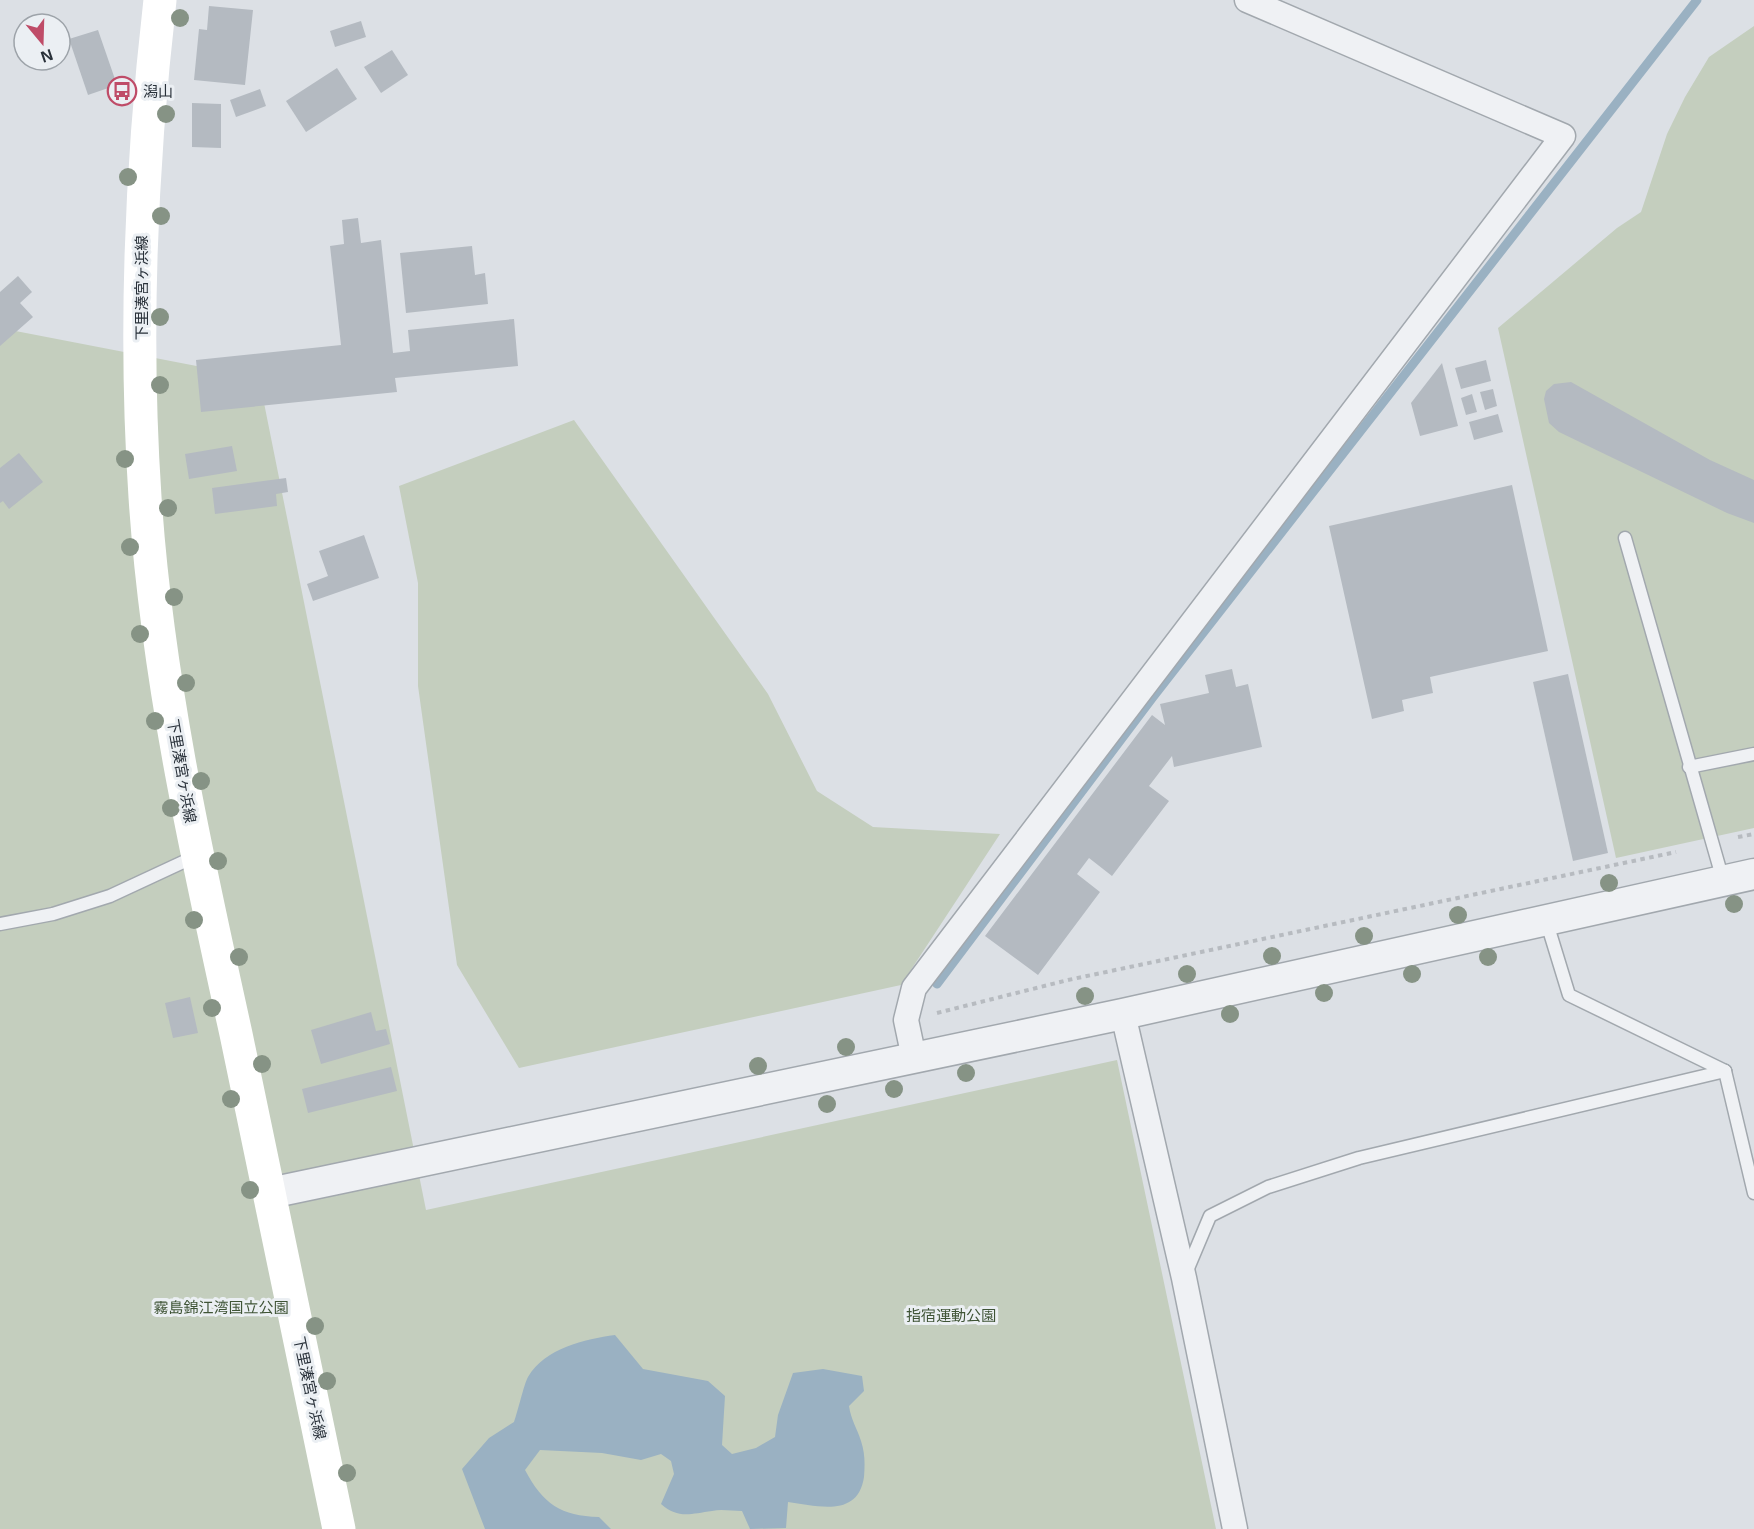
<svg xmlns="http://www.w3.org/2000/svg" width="1754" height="1529" font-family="Arial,'Noto Sans JP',sans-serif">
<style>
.green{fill:#c4cebe}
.water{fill:#9ab1c2}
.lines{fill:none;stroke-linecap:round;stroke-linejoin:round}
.stream{stroke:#9ab1c2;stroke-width:9}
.building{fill:#b4bac1}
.service-casing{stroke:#a2a8ae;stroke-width:15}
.minor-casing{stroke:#a2a8ae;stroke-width:27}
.tertiary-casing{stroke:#a2a8ae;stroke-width:33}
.path{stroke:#b7bbc0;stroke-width:4;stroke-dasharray:4.5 4.5;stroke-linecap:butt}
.service{stroke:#eff1f4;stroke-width:12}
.minor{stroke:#eff1f4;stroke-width:24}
.tertiary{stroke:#eff1f4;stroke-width:30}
.secondary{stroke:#fff;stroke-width:33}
.tree{fill:#869385}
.labels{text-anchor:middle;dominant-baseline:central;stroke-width:6;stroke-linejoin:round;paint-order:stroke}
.poi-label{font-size:15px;fill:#283039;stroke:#ebeff3;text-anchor:start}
.street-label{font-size:15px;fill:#283039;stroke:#ebeff3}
.park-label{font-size:15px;fill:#3f5436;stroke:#ebeff3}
</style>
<rect width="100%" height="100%" fill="#dce0e5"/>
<g class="green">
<polygon points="1754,26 1754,828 1616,858 1498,328 1617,228 1641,212 1667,134 1685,97 1709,57"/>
<polygon points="0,328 259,378 426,1210 1117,1060 1216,1529 0,1529"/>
<polygon points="574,420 768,694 817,791 873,827 1000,834 901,985 519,1068 457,965 418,686 418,583 399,486"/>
</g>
<path class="water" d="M615 1335 643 1369 708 1381 725 1396 722 1445 732 1454 756 1448 775 1437 778 1415 793 1373 823 1369 862 1376 864 1391 849 1406C851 1420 857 1428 861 1441 865 1453 865 1464 864 1477 858 1518 818 1506 788 1502L786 1528 750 1529 742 1511C732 1511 721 1509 712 1511 690 1514 678 1519 661 1504L674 1474 671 1461 661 1454 641 1460 602 1453 540 1450 525 1470C543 1504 561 1516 599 1517L611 1529H485L462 1469 489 1438 514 1422C518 1411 524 1384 528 1377 545 1348 585 1339 615 1335Z"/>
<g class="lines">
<polyline class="stream" points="937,984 1153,697 1697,0"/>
</g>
<g class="building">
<polygon points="209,6 253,10 245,85 194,80 199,29 207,30"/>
<polygon points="361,21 366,37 335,47 330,31"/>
<polygon points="98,30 117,85 88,95 69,39"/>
<polygon points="392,50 408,75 381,93 364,67"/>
<polygon points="337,68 357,99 306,132 286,101"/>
<polygon points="260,89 266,106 236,117 230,100"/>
<polygon points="192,103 221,104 221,148 192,147"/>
<polygon points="358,218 361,243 381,240 393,353 410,351 408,330 514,319 518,366 395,378 397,392 201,412 196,360 341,345 330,246 344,244 342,220"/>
<polygon points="472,246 475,275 485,273 488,304 406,313 400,253"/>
<polygon points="18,276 32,292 20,303 33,317 0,346 0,292"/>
<polygon points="1486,360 1491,381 1461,389 1455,368"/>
<polygon points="1442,363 1458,426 1420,436 1411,403"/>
<polygon points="1571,382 1710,460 1754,480 1754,523 1727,513 1559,432 1549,423 1544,399 1546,391 1554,384"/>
<polygon points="1493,389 1497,406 1485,410 1480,392"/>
<polygon points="1472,394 1477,412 1466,415 1461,398"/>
<polygon points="1498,414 1503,432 1474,440 1469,422"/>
<polygon points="232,446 237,471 189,479 185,454"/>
<polygon points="19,453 43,482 9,509 3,501 0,503 0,468"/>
<polygon points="286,478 288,492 276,494 277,506 215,514 212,488"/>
<polygon points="1512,485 1548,651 1430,677 1433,693 1402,700 1404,711 1372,719 1329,526"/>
<polygon points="364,535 379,578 313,601 307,584 328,576 319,551"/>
<polygon points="1232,669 1236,687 1248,684 1262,747 1174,767 1172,756 1149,786 1169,801 1112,876 1089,858 1077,874 1100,892 1038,975 985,936 1152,715 1165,725 1160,704 1209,693 1205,675"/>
<polygon points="1568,674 1608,853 1573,861 1533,682"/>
<polygon points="190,997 198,1033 173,1038 165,1003"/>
<polygon points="371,1012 376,1031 386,1029 390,1044 321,1064 311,1030"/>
<polygon points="391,1067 397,1091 308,1113 302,1089"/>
</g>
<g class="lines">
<g class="service-casing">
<g id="service">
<polyline points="1625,538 1723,880"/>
<polyline points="1689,767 1754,754"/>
<polyline points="1546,920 1569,995 1725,1071"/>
<polyline points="0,924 53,914 110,896 196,856"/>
<polyline points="1725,1071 1754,1193"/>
<polyline points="1186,1273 1210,1216 1268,1187 1359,1158 1725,1071"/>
</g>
</g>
<g class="minor-casing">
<g id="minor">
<polyline points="1123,1014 1184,1278 1235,1529"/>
<polyline points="914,1058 906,1020 914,988 1563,136 1247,0"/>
</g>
</g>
<g class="tertiary-casing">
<polyline id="tertiary" points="270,1193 1123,1014 1754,874"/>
</g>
<g class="path">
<polyline points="1738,837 1754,834"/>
<polyline points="937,1013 1068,980 1676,852"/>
</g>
<use href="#service" class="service"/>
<use href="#minor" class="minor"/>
<use href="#tertiary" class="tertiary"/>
<path class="secondary" d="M160 0C141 165 134 332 145 497 157 679 197 857 236 1034 271 1199 305 1364 339 1529"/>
</g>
<g class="tree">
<circle cx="180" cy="18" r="9"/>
<circle cx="166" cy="114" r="9"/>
<circle cx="128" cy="177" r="9"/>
<circle cx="161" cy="216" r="9"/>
<circle cx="160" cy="317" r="9"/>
<circle cx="160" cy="385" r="9"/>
<circle cx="125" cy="459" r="9"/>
<circle cx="168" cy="508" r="9"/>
<circle cx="130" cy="547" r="9"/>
<circle cx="174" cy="597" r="9"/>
<circle cx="140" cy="634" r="9"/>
<circle cx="186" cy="683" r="9"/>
<circle cx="155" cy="721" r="9"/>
<circle cx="201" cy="781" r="9"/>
<circle cx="171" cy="808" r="9"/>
<circle cx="218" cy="861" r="9"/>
<circle cx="1609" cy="883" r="9"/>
<circle cx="1734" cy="904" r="9"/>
<circle cx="1458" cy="915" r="9"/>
<circle cx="194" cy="920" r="9"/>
<circle cx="1364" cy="936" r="9"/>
<circle cx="1272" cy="956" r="9"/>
<circle cx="239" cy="957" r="9"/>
<circle cx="1488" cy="957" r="9"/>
<circle cx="1187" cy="974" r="9"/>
<circle cx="1412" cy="974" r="9"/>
<circle cx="1324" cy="993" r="9"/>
<circle cx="1085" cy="996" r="9"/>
<circle cx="212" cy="1008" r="9"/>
<circle cx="1230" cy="1014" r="9"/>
<circle cx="846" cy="1047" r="9"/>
<circle cx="262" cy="1064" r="9"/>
<circle cx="758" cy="1066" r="9"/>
<circle cx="966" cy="1073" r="9"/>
<circle cx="894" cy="1089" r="9"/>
<circle cx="231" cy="1099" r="9"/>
<circle cx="827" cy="1104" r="9"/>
<circle cx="250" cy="1190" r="9"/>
<circle cx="315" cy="1326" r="9"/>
<circle cx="327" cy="1381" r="9"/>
<circle cx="347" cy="1473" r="9"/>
</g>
<defs>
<g id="bus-ring" transform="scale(1.5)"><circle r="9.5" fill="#ebeff3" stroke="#bf4c68" stroke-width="1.5"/><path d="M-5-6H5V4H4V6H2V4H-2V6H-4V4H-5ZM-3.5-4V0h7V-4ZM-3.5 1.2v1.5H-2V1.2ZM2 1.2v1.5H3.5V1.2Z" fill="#bf4c68"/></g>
</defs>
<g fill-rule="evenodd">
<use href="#bus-ring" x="122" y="91"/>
</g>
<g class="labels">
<g class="poi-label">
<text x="143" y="91">潟山</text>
</g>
<g class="street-label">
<text transform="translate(141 288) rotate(-90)">下里湊宮ヶ浜線</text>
<text transform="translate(182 771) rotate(80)">下里湊宮ヶ浜線</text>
<text transform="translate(310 1388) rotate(78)">下里湊宮ヶ浜線</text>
</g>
<g class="park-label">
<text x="221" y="1307">霧島錦江湾国立公園</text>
<text x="951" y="1315">指宿運動公園</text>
</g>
</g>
<g transform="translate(42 42) rotate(161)"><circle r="28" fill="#ebeff3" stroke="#9da3a9" stroke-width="1.5"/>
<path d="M0-4.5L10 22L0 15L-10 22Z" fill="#bf4c68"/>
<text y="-9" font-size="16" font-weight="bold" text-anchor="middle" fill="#283039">N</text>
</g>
</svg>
